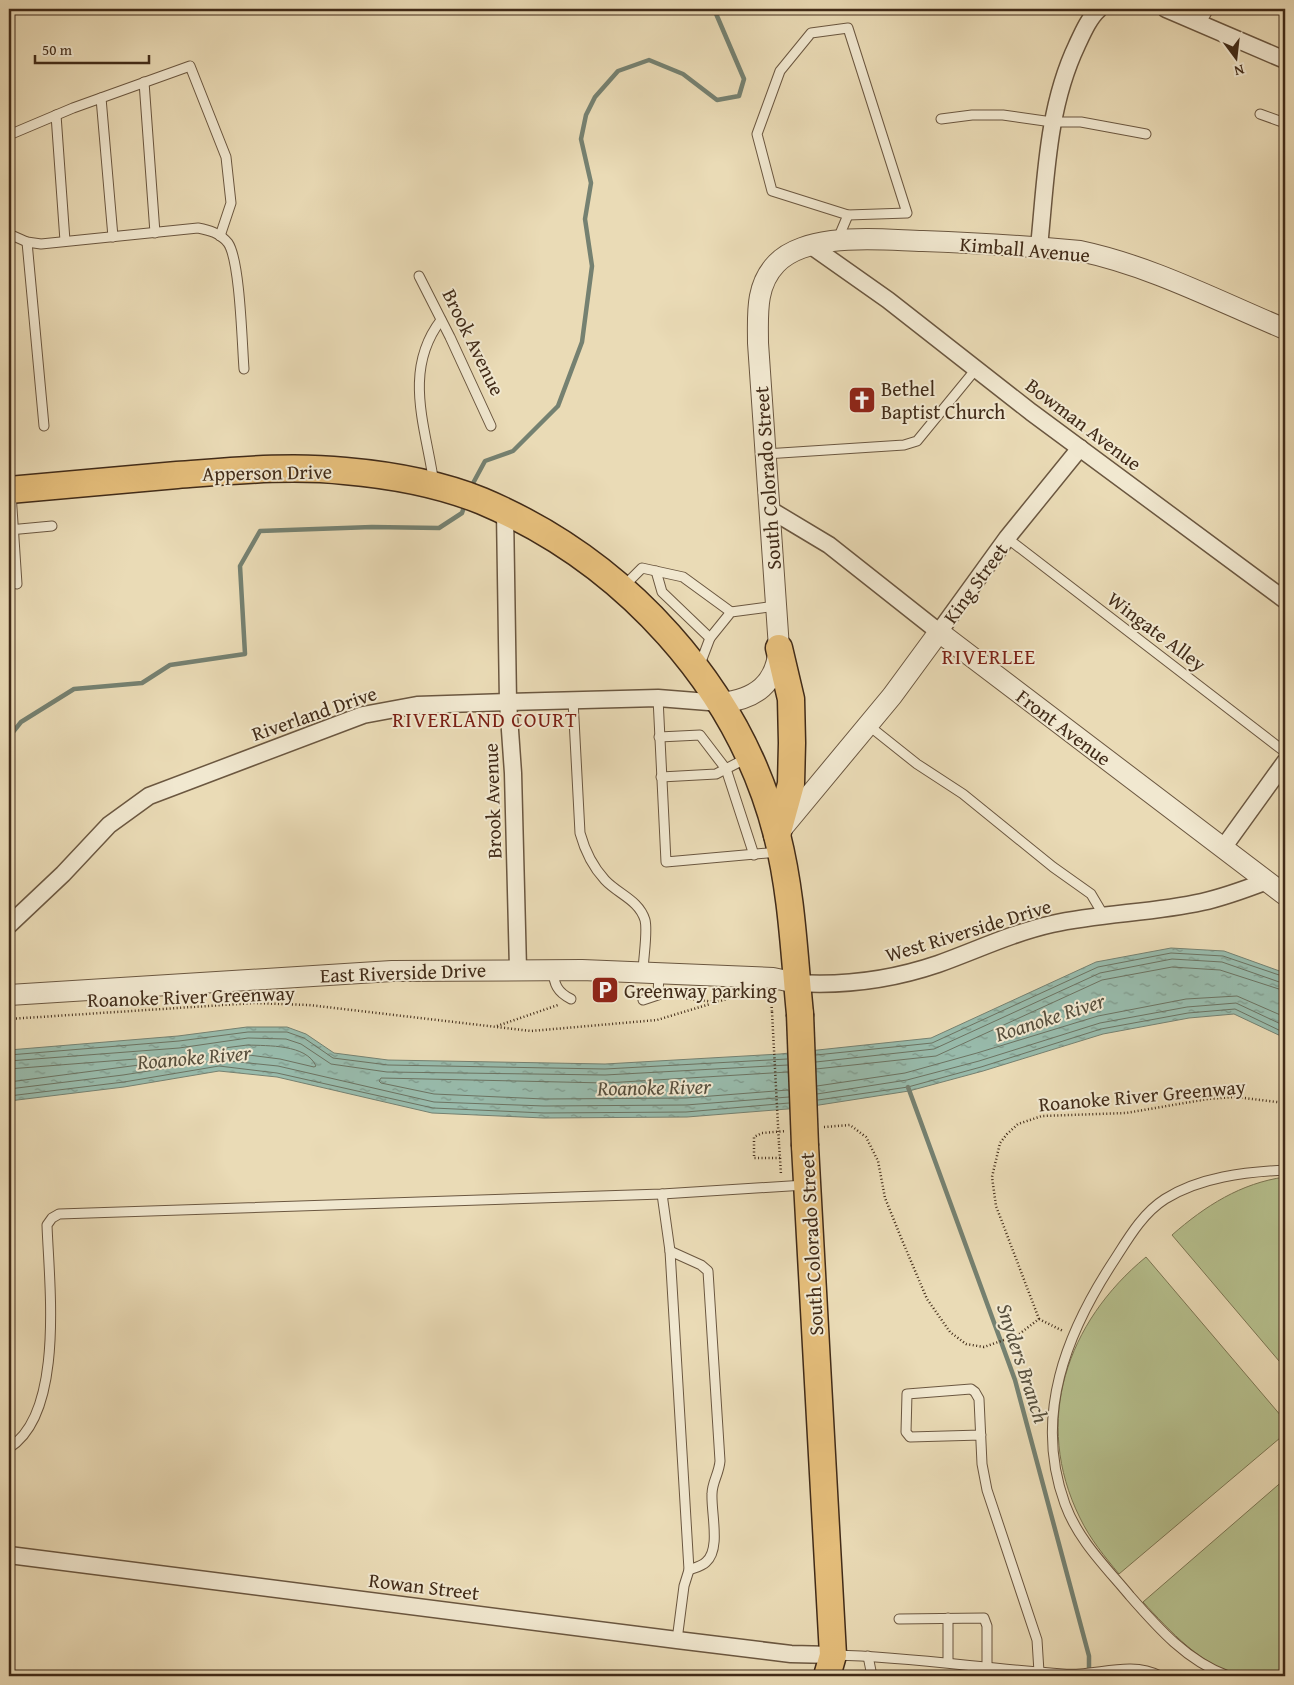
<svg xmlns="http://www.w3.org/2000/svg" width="1294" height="1685" font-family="'Gentium Book Plus',serif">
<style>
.garden{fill:#b6c08e;stroke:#7c7653}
.water{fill:url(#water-ripples);stroke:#758171}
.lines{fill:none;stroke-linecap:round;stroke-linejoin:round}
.shore{stroke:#6c7362;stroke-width:1}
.stream{stroke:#758171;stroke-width:4.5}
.service-casing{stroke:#6b5740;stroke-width:11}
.minor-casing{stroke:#6b5740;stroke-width:19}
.tertiary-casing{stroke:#6b5740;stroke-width:22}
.primary-casing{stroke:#412b18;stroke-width:29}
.path{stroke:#412b18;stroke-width:2.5;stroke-dasharray:1 2.5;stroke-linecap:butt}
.service{stroke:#f1e8d0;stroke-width:9}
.minor{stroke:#f1e8d0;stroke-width:16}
.tertiary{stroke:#f1e8d0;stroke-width:20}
.primary{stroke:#e5be7b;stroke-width:26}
.primary-bridge-casing{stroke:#412b18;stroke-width:29;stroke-linecap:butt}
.path-bridge{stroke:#412b18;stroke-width:2.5;stroke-dasharray:1 2.5;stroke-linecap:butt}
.primary-bridge{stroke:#e5be7b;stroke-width:26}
.labels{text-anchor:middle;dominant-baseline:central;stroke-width:4;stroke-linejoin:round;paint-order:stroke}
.street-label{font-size:20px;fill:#412b18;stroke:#f1e8d0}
.poi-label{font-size:20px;fill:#412b18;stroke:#f1e8d0;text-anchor:start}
.neighbourhood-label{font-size:21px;letter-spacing:1px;fill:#7a1f14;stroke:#f1e8d0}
.water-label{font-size:21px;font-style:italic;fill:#574f3d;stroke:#f1e8d0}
</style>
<defs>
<pattern id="water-ripples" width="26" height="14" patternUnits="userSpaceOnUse" patternTransform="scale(1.25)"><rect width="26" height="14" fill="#98bbac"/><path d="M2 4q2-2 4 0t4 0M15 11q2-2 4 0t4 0" fill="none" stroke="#7e988b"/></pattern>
</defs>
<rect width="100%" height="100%" fill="#eadbb6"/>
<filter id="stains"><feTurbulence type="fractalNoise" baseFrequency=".004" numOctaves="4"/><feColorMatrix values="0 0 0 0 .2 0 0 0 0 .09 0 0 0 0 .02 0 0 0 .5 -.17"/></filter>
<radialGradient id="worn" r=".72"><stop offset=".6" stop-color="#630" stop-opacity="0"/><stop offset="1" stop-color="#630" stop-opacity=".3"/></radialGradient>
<g class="garden">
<path d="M1285 1177V1368L1172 1235C1205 1206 1241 1183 1285 1177Z"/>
<path d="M1146 1257 1282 1417 1280 1438 1119 1574C1105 1557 1090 1539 1080 1518 1032 1421 1067 1322 1146 1257Z"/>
<path d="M1285 1479V1676C1272 1676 1256 1679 1243 1676 1203 1668 1169 1630 1143 1602Z"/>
</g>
<polygon class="water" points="1171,948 1224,951 1285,973 1285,1038 1234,1014 1189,1018 1103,1034 983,1071 909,1091 800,1108 687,1117 544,1118 432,1113 277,1077 219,1071 124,1087 9,1101 9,1050 178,1036 247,1027 287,1027 306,1034 334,1053 388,1060 605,1064 780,1054 931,1038 1096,962"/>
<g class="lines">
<g class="shore">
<path d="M248 1045C268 1046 306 1044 316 1066L314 1067 280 1059 225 1052 227 1048Z"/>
<polyline points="9,1055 179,1041 248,1032 287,1032 304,1038 333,1058 388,1065 605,1069 787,1059"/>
<polyline points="816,1055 932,1043 1098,967 1171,953 1223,956 1285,977"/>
<polyline points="9,1061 179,1048 248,1038 286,1039 301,1044 331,1064 387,1072 605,1075 788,1065"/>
<polyline points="816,1062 934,1049 1100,973 1172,959 1222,962 1285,984"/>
<polyline points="9,1069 161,1057 164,1059 162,1062 9,1082"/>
<polyline points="816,1069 936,1056 1102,980 1172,967 1220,970 1285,991"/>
<polyline points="788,1072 606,1083 381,1078 379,1081 381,1083 434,1094 544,1099 686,1098 788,1090"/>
<polyline points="817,1086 905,1073 977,1053 1098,1016 1186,999 1237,996 1285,1017"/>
<polyline points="9,1089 123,1075 219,1060 278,1066 434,1102 544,1106 686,1105 789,1097"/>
<polyline points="817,1094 907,1080 979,1061 1100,1023 1187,1007 1236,1003 1285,1026"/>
<polyline points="9,1096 124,1082 219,1066 277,1073 433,1108 544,1113 686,1112 789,1103"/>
<polyline points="818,1100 908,1087 981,1067 1101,1029 1188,1013 1235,1009 1285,1033"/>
</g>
<g class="stream">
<polyline points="471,487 485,461 513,451 558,406 582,342 592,266 585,219 591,183 581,139 586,115 595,97 618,71 649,60 683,74 717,100 739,96 744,79 714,9"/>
<polyline points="9,737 21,722 74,689 142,683 170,665 245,654 240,566 260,531 372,527 439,528 462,513 465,504"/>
<polyline points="908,1087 1015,1380 1089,1656 1089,1674"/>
</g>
<g class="service-casing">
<g id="service">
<polyline points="1200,24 1209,9"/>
<polygon points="848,28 907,213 848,215 772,191 757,134 780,71 811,33"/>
<polyline points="144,82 155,233"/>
<polyline points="101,98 113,237"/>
<polyline points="1260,114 1285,123"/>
<polyline points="56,115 65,241"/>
<polyline points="941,119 972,115 1003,115 1052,122 1081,122 1146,134"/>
<polyline points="9,135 73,108 190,66 226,157 231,203 220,236"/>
<path d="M9 234 27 242 41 244 198 228C209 230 220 233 228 243 240 260 242 343 244 369"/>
<polyline points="837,241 848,215"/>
<polyline points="27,242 44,426"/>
<polyline points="419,276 450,337 491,426"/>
<polyline points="765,454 904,445 917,441 976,369"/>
<path d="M434 484C426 427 402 371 441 320"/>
<polyline points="11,493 17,584"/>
<polyline points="9,530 52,526"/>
<polyline points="1007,538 1285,752"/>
<polyline points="656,571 662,592 710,638"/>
<polyline points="622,588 642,568 683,577 731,612"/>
<polyline points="699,667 710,638 731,612 776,606"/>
<polyline points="658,698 666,862 778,852"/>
<path d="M573 700 580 833C585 851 592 866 605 880 618 894 639 900 645 920 648 932 643 959 643 973"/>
<polyline points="868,725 917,764 963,794 1053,867 1091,894 1104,916"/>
<polyline points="659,737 700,735 726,769 754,855"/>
<polyline points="661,777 716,774 747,758"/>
<path d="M553 970C554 984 557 992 571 999"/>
<polyline points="643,1000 658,995 659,974"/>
<polyline points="662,1194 670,1251 689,1570 684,1586 677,1640"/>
<path d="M670 1251 701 1265 708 1271 720 1461C719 1474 712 1482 712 1494 711 1513 721 1549 706 1562 702 1566 694 1568 689 1570"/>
<polyline points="981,1435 910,1437 906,1432 907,1394 971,1389 975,1392 979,1399 982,1464 987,1490 1037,1640 1039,1672"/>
<path d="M9 1448C65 1413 49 1283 47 1225L52 1218 59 1214 662 1194 805 1185"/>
<polyline points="899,1619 984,1618 987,1626 987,1666"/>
<path d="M836 1655C912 1657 987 1669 1063 1674 1096 1677 1129 1660 1160 1676"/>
<polyline points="868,1656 872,1676"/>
<polyline points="948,1662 948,1618"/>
<path d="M1228 1676C1187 1661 1158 1628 1130 1596 1106 1567 1078 1540 1065 1504 1033 1416 1066 1333 1115 1259 1129 1237 1143 1213 1165 1199 1200 1177 1245 1172 1285 1170"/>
</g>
</g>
<g class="minor-casing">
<g id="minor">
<polyline points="1166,9 1285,60"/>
<polyline points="810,245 888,300 1031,412 1285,600"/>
<path d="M1039 247C1046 179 1047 108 1077 45 1083 32 1089 18 1099 9"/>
<polyline points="769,509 829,545 939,632 1007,538 1080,448"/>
<polyline points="505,512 508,702 513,773 518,969"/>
<polyline points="1223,848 1285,762"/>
<polyline points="9,925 63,874 109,825 149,796 363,715 417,705 508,702 658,698 721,703"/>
<path d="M797 983C846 986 891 980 938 964 977 950 1012 933 1052 924 1102 913 1153 913 1202 902 1225 897 1246 889 1267 881"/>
<polyline points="9,1555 677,1640 791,1654 833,1655"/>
</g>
</g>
<g class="tertiary-casing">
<g id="tertiary">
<path d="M721 703C756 699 776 684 779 648L758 343C758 315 755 286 776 264 790 249 812 244 832 241 862 237 893 240 923 241 976 243 1028 246 1080 251 1151 266 1218 301 1285 329"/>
<polyline points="780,831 892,696 939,632 1285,895"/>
<polyline points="9,995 392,971 582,970 773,978 797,983"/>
</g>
</g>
<g class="primary-casing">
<g id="primary">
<path d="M9 490C65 485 121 480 177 475 232 471 290 465 345 471 391 475 440 484 482 501 624 561 739 686 777 835 792 894 794 954 800 1014"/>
<polyline points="777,835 791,784 792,743 791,699 779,648"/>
<polyline points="805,1146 833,1655 827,1676"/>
</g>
</g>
<g class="path">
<polyline points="767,995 771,998 772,1012"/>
<polyline points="669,996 714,1002"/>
<polyline points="9,1019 254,1003 309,1005 531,1031 657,1020 740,995"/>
<polyline points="497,1026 558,1005"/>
<polyline points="824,1127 850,1125 866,1137 878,1161 885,1198 902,1240 927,1299 950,1332 966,1344 984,1347 1018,1335 1039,1319"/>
<polyline points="779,1144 780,1158 754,1158 754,1137 762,1133 786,1131"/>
<polyline points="780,1158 781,1175"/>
<polyline points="1039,1319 996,1206 992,1177 1000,1143 1007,1134 1018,1124 1042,1116 1126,1113 1208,1099 1236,1097 1285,1103"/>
<polyline points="1039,1319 1063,1331"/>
</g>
<use href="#service" class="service"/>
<use href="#minor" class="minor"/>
<use href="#tertiary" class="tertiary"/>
<use href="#primary" class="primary"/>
<g class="primary-bridge-casing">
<polyline id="primary-bridge" points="800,1014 805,1146"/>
</g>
<polyline class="path-bridge" points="772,1012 779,1144"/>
<use href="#primary-bridge" class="primary-bridge"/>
</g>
<defs>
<g id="church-square" transform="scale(1.4375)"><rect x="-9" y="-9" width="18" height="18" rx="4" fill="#8f2418" stroke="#f1e8d0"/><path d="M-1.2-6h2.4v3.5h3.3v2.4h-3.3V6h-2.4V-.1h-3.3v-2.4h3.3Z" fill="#fff"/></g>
<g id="parking-square" transform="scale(1.4375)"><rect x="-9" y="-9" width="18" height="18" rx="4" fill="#8f2418" stroke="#f1e8d0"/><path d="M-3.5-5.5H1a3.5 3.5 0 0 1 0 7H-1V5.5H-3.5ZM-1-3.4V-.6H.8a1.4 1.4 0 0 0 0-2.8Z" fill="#fff"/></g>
</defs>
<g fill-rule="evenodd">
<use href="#church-square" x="862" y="400"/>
<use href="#parking-square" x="605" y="990"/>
</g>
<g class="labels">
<g class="street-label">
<text transform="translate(1025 249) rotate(5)">Kimball Avenue</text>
<text transform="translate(474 342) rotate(64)">Brook Avenue</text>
<text transform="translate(1084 424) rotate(37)">Bowman Avenue</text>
<text transform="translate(267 472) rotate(-1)">Apperson Drive</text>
<text transform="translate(767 478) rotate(-94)">South Colorado Street</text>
<text transform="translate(975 583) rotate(-54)">King Street</text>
<text transform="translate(1157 631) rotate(37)">Wingate Alley</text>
<text transform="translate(314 713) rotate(-19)">Riverland Drive</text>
<text transform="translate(1064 727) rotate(37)">Front Avenue</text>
<text transform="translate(492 801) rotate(-92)">Brook Avenue</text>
<text transform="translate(968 930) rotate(-17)">West Riverside Drive</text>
<text transform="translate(403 972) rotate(-2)">East Riverside Drive</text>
<text transform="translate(191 996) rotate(-2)">Roanoke River Greenway</text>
<text transform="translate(1142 1095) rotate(-5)">Roanoke River Greenway</text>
<text transform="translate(811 1244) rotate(-93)">South Colorado Street</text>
<text transform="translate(424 1586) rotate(7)">Rowan Street</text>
</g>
<g class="poi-label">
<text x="881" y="388">Bethel<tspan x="881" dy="23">Baptist Church</tspan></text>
<text x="624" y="990">Greenway parking</text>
</g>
<g class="neighbourhood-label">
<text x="989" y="656">RIVERLEE</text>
<text x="485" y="719">RIVERLAND COURT</text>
</g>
<g class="water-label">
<text transform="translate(1050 1017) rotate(-18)">Roanoke River</text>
<text transform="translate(194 1057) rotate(-5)">Roanoke River</text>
<text transform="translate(654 1087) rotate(-1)">Roanoke River</text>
<text transform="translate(1023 1363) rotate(72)">Snyders Branch</text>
</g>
</g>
<rect width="1294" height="1685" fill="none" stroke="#eadbb6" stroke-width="30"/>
<rect x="10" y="10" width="1274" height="1665" fill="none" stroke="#412b18" stroke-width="2.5"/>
<rect x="15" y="15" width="1264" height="1655" fill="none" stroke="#412b18"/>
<g transform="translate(1236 58) rotate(165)" stroke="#f1e8d0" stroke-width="4" paint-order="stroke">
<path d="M0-4L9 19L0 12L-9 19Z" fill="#412b18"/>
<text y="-8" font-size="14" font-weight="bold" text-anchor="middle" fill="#412b18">N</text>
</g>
<path d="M35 55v8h114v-8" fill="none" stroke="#412b18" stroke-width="2.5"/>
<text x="42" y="55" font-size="15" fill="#412b18" stroke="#f1e8d0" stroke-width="4" paint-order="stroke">50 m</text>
<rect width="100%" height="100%" filter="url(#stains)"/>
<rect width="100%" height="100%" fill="url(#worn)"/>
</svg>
